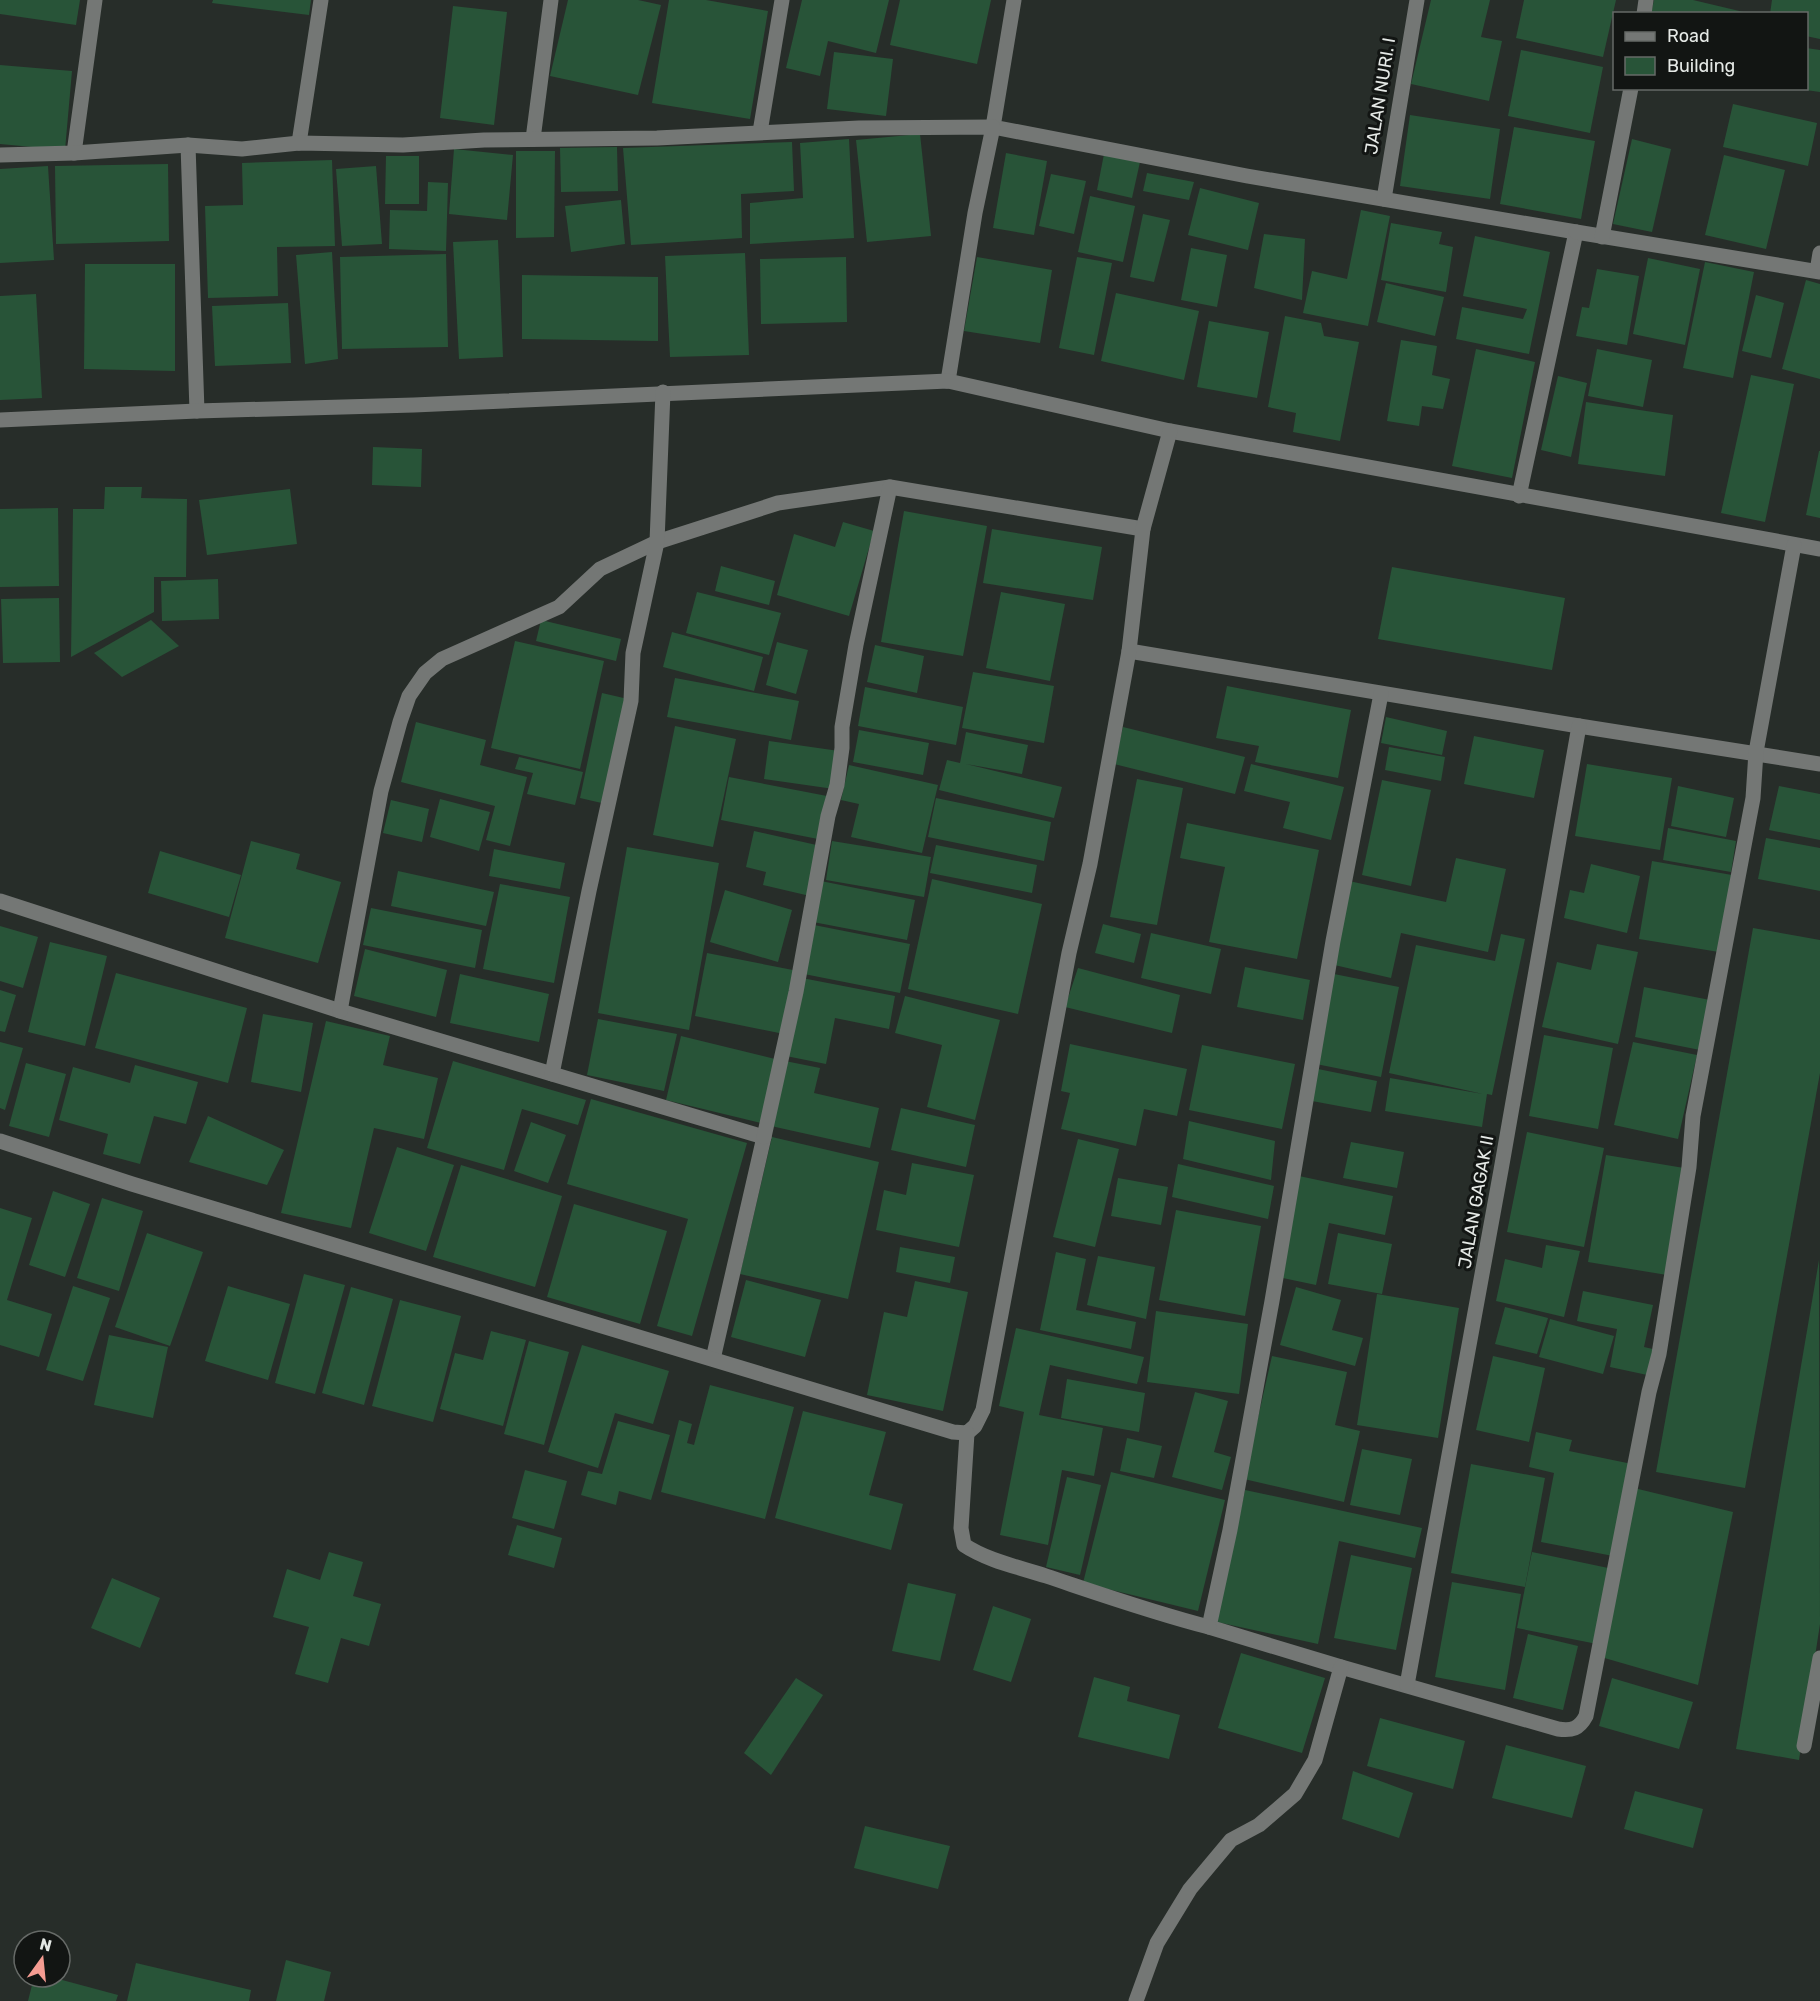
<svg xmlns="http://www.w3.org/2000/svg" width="1820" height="2001" font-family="Rubik,sans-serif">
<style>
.building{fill:#285438}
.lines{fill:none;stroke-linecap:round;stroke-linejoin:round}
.minor{stroke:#747775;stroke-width:15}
.labels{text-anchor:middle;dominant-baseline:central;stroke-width:6;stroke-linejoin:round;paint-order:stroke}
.street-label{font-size:18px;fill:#e5e9e6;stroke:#121513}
</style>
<rect width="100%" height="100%" fill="#272d29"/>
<g class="building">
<polygon points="0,0 80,0 76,25 0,14"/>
<polygon points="213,0 311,0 309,15 212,3"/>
<polygon points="568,0 638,0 661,5 638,95 550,76"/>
<polygon points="669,0 706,0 768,11 750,119 652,103"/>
<polygon points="802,0 889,0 876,53 828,41 820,76 786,68"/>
<polygon points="900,0 991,0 977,64 890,45"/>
<polygon points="1431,0 1490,0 1481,37 1502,41 1489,101 1411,84"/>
<polygon points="1524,0 1616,0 1603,57 1516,38"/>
<polygon points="1654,0 1693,0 1752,14 1651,14"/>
<polygon points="1772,0 1820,0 1820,39 1806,36 1806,14 1770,14"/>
<polygon points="453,6 507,12 494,125 440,118"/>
<polygon points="1806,48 1820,50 1820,92 1806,90"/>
<polygon points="1521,50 1603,67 1590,133 1508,116"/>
<polygon points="834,52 893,59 886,116 827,109"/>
<polygon points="0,65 72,71 65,150 0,144"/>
<polygon points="1733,104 1817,123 1808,166 1723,147"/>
<polygon points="1410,115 1500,129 1490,199 1400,186"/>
<polygon points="1514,127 1595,141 1581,219 1500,204"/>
<polygon points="920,134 931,236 867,242 856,140"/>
<polygon points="849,139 854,238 750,244 750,203 803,198 800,143"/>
<polygon points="1632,139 1671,149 1652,232 1613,224"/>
<polygon points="792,142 794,191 741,194 742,238 631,245 623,148"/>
<polygon points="617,147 618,191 561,192 560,148"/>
<polygon points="454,149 513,155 507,220 449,214"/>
<polygon points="516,151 555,151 554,237 516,238"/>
<polygon points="1006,153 1047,161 1034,235 993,228"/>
<polygon points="1104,154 1140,162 1132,198 1097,190"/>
<polygon points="1724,155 1785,170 1766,249 1705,235"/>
<polygon points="386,156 419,156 419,204 385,204"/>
<polygon points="332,160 335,246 277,247 278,296 208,298 205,206 243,205 242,163"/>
<polygon points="168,164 169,241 56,244 55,166"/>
<polygon points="48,166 54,260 0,263 0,169"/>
<polygon points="376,166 382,244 342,246 336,169"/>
<polygon points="1147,173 1194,182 1189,200 1143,191"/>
<polygon points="1051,174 1086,181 1074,234 1039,226"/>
<polygon points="428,182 448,183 446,251 389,249 390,210 427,211"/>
<polygon points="1200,188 1259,203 1248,250 1188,235"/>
<polygon points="1090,196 1135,206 1123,262 1078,252"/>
<polygon points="621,200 625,244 571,252 565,206"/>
<polygon points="1361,210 1390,216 1368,326 1303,313 1312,271 1347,279"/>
<polygon points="1143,214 1170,220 1154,282 1130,277"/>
<polygon points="1391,223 1442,232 1439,244 1453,247 1446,292 1381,280"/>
<polygon points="1264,234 1305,239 1302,300 1254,288"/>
<polygon points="1475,236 1550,252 1529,354 1456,339 1462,307 1523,319 1527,309 1463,296"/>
<polygon points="498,240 503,357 459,359 453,242"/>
<polygon points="1191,248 1227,255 1217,307 1181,300"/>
<polygon points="332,252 338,359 305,364 296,255"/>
<polygon points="745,253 749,355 670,357 665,256"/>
<polygon points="446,254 448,347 342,349 340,257"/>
<polygon points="846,257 847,322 761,324 760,259"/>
<polygon points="977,257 1052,270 1040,343 964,331"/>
<polygon points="1077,257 1112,263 1094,355 1059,348"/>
<polygon points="1648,258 1700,269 1685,345 1633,334"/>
<polygon points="1705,262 1754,272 1733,378 1683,368"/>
<polygon points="85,264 175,264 175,371 84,369"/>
<polygon points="1597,269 1639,276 1627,345 1576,336 1582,307 1589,308"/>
<polygon points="522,275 658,277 658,341 522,339"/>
<polygon points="1806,280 1820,284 1820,379 1782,369"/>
<polygon points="1386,283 1444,297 1435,336 1377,322"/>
<polygon points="1116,293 1199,311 1184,380 1101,361"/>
<polygon points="36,294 42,398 0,400 0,296"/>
<polygon points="1756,295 1784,303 1771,358 1742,351"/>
<polygon points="288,303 291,363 215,366 212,306"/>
<polygon points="1285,316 1321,323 1324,336 1359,342 1340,441 1293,432 1296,413 1268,407"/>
<polygon points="1209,321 1269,332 1257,398 1197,387"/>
<polygon points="1401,340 1437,346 1432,375 1450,379 1443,409 1422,406 1419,426 1387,421"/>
<polygon points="1476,349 1535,362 1512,478 1452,466"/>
<polygon points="1597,349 1652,360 1643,407 1588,396"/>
<polygon points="1751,375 1794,384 1765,522 1721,513"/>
<polygon points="1558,376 1587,383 1571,457 1541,450"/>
<polygon points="1586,402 1673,415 1665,476 1578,464"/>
<polygon points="373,447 422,449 421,487 372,485"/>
<polygon points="1819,451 1820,451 1820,518 1806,515"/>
<polygon points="105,487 142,487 141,498 187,499 186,577 154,577 154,612 71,657 73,509 104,509"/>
<polygon points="290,489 297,544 207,555 199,500"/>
<polygon points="58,508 59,586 0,587 0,509"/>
<polygon points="904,511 987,526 963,656 881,642"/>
<polygon points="843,522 874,531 849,616 777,595 794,534 835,547"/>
<polygon points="992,529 1102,547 1093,600 983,583"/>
<polygon points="721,566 775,581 769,605 715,591"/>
<polygon points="1392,567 1565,598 1552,670 1378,639"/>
<polygon points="218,579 219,619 162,621 161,581"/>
<polygon points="697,592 781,613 769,655 686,633"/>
<polygon points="1001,592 1065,604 1050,681 986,668"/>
<polygon points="59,598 60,662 3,663 1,599"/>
<polygon points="151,620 179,646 122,677 94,653"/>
<polygon points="541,620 621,639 616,661 536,641"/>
<polygon points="672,632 763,657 754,691 663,667"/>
<polygon points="515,641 604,661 580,769 491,748"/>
<polygon points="777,642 808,650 796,694 766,685"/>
<polygon points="875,645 924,656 917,693 867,682"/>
<polygon points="973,672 1054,686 1044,743 962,728"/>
<polygon points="675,678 799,701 791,740 667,717"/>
<polygon points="1227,686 1351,710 1338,778 1255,762 1259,746 1216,738"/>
<polygon points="865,687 963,707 956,745 858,726"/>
<polygon points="602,693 628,699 606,804 580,798"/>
<polygon points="1386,717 1447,731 1442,755 1381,743"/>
<polygon points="416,722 486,740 480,765 527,777 510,846 486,840 495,806 401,782"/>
<polygon points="675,726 736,739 713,847 653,835"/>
<polygon points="1123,727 1245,757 1235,794 1114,764"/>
<polygon points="859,730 929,743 923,775 853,762"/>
<polygon points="966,732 1028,745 1022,774 966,764 1062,787 1054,818 939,790 947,760 960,763"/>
<polygon points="1474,736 1544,750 1534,798 1464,784"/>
<polygon points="769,741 839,751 834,789 764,779"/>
<polygon points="1389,747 1445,757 1441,781 1385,770"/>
<polygon points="519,757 583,772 575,805 527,794 533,773 515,769"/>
<polygon points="1251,764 1344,787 1331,840 1283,828 1290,802 1244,791"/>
<polygon points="1587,764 1672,778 1660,850 1575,836"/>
<polygon points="849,765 938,785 922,853 851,837 859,804 841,800"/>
<polygon points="729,777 827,796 818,839 721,820"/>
<polygon points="1137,779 1183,788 1157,925 1110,917"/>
<polygon points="1382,780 1431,790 1411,886 1362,875"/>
<polygon points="1678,786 1734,798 1726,837 1671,826"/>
<polygon points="1779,786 1820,794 1820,840 1769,830"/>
<polygon points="936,798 1051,822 1044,861 928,837"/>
<polygon points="440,799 490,812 479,851 430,837"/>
<polygon points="391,800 429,809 422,842 383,833"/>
<polygon points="1187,823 1319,850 1297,959 1209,942 1225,867 1180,858"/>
<polygon points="1668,828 1736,841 1731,872 1663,860"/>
<polygon points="754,831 821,846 810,896 763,885 766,872 746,867"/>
<polygon points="1766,838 1820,848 1820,891 1758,879"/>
<polygon points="251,841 300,854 296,869 341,882 318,963 225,938"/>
<polygon points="832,841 931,857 924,897 826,880"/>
<polygon points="936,845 1037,865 1032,893 930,873"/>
<polygon points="627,847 719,863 689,1030 598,1013"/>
<polygon points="494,849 565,863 560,889 489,876"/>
<polygon points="160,851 241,875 229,917 148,893"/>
<polygon points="1456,858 1506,869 1488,952 1401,933 1391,978 1330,964 1349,881 1446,902"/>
<polygon points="1652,861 1732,875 1719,952 1639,939"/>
<polygon points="1591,864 1640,876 1627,933 1564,918 1570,890 1584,893"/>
<polygon points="398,871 494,892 486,926 391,906"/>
<polygon points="932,879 1042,904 1018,1014 908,989"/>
<polygon points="821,881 915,900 907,940 813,922"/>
<polygon points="500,884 570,897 554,983 483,969"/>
<polygon points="725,890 792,910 778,962 710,942"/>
<polygon points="371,908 482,930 475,968 363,945"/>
<polygon points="1103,924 1141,934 1134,963 1095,953"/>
<polygon points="814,925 910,944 900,993 804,974"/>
<polygon points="0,926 38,937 23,988 0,981"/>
<polygon points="1753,928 1820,940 1820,1073 1745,1488 1656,1472"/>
<polygon points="1151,933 1221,949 1211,994 1141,978"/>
<polygon points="1501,934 1525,939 1492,1095 1487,1094 1482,1127 1385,1111 1390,1078 1483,1094 1389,1073 1416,945 1495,961"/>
<polygon points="50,942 107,956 85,1046 28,1032"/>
<polygon points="1597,944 1638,952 1618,1044 1542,1027 1557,962 1591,970"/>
<polygon points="365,949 447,970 436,1017 354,996"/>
<polygon points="707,953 798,971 784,1034 695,1016"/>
<polygon points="1245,967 1310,980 1303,1020 1237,1007"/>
<polygon points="1078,968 1180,995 1172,1033 1065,1007"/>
<polygon points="116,973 247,1008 228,1083 95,1048"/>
<polygon points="460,974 549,994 539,1042 450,1023"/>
<polygon points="1334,974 1399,987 1381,1077 1316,1064"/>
<polygon points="802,978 895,996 889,1029 835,1018 826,1064 786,1056"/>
<polygon points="1644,987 1710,1000 1700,1050 1635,1037"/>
<polygon points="0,990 16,995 5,1032 0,1031"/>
<polygon points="905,996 1000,1020 975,1120 927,1107 942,1045 895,1033"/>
<polygon points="263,1014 313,1023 301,1092 251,1082"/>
<polygon points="598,1019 677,1034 664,1091 587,1075"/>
<polygon points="326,1021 390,1036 383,1065 438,1078 424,1139 374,1128 351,1228 281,1213"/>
<polygon points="1544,1035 1613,1048 1598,1129 1529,1116"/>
<polygon points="681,1036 775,1059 761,1123 666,1100"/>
<polygon points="0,1042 23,1048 5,1110 0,1108"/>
<polygon points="1633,1042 1697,1055 1678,1139 1614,1125"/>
<polygon points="1070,1044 1187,1069 1177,1116 1144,1109 1136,1146 1061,1129 1070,1093 1061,1091"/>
<polygon points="1202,1045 1295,1064 1282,1129 1189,1110"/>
<polygon points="453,1061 586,1100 578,1125 522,1109 504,1170 427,1148"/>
<polygon points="785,1061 820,1068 814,1093 879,1108 870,1148 771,1126"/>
<polygon points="26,1063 66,1074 49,1137 9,1126"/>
<polygon points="135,1065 198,1082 186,1124 154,1116 140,1164 103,1154 108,1134 59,1120 73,1067 130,1083"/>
<polygon points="1318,1069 1377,1081 1371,1112 1312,1101"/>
<polygon points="591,1099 747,1143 692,1336 657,1326 688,1219 567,1184"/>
<polygon points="901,1108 975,1125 966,1167 891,1150"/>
<polygon points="208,1116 284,1150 267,1185 189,1162"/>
<polygon points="1189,1121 1275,1141 1271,1180 1183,1159"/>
<polygon points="531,1122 566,1135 548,1183 514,1171"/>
<polygon points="1527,1132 1604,1148 1584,1247 1507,1232"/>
<polygon points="772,1137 879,1162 848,1299 740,1274"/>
<polygon points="1078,1139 1119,1149 1095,1247 1053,1237"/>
<polygon points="1351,1142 1404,1152 1397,1188 1343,1178"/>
<polygon points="397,1147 454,1165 426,1251 369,1233"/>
<polygon points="1606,1155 1684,1168 1667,1275 1588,1262"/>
<polygon points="912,1163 974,1175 959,1247 876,1230 884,1190 906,1195"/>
<polygon points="1178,1164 1274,1186 1268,1219 1172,1197"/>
<polygon points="461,1165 562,1196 535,1287 433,1257"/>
<polygon points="1299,1176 1393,1196 1385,1235 1329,1223 1316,1285 1278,1277"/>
<polygon points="1118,1178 1168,1187 1161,1225 1111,1216"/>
<polygon points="53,1191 90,1204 65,1277 29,1265"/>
<polygon points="102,1198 143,1211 119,1291 77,1278"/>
<polygon points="574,1204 667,1231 640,1324 547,1297"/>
<polygon points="0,1208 32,1218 7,1300 52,1314 39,1357 0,1345"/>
<polygon points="1176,1210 1261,1226 1245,1316 1159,1300"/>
<polygon points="147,1233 203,1252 170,1346 115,1327"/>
<polygon points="1338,1233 1392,1244 1382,1294 1328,1284"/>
<polygon points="1546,1245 1580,1251 1564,1317 1496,1301 1505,1259 1542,1268"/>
<polygon points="900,1247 955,1257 950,1283 896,1272"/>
<polygon points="1056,1252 1086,1259 1076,1310 1136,1322 1131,1349 1040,1330"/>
<polygon points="1098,1256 1155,1267 1146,1319 1087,1305"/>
<polygon points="1819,1260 1820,1624 1799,1760 1736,1749"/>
<polygon points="304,1274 345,1285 315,1394 275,1383"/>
<polygon points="746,1280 821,1300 805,1357 731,1337"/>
<polygon points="915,1281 968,1292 943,1411 867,1395 884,1312 907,1317"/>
<polygon points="73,1286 110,1298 83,1381 46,1370"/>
<polygon points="228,1286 290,1304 268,1380 205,1361"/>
<polygon points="351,1287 393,1299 364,1405 322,1393"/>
<polygon points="1296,1287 1341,1300 1332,1330 1363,1338 1355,1366 1280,1345"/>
<polygon points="1583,1291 1653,1305 1644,1347 1657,1350 1652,1376 1610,1367 1617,1329 1577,1321"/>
<polygon points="1377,1294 1459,1308 1438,1438 1357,1425"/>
<polygon points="400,1300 461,1316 433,1422 372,1406"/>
<polygon points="1505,1307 1548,1318 1537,1354 1495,1344"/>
<polygon points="1156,1311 1248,1324 1239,1394 1147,1382"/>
<polygon points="1550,1319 1614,1336 1603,1374 1539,1357"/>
<polygon points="1016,1328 1144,1357 1137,1384 1050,1365 1039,1415 1103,1428 1094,1476 1062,1470 1048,1545 1000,1535 1024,1412 999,1406"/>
<polygon points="491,1331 526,1340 503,1426 440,1409 455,1353 483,1360"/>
<polygon points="109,1335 168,1347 153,1418 94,1405"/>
<polygon points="529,1341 569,1352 544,1445 504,1434"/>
<polygon points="582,1345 669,1371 653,1424 615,1413 598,1468 548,1452"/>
<polygon points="1272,1356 1347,1372 1335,1425 1360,1431 1344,1502 1244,1479"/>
<polygon points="1493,1356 1545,1368 1529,1442 1476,1430"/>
<polygon points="1067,1379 1145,1393 1139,1432 1061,1418"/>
<polygon points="710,1385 794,1407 765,1519 661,1492 679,1420 692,1424 687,1443 694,1445"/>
<polygon points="1195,1392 1228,1401 1214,1452 1231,1457 1222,1490 1172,1477"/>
<polygon points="803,1411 886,1432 869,1495 903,1504 891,1550 775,1518"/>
<polygon points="618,1421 670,1435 651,1500 619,1491 616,1505 581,1495 588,1471 602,1474"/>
<polygon points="1536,1432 1572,1440 1569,1451 1632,1464 1613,1556 1541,1542 1554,1473 1529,1467"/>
<polygon points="1127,1438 1162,1446 1154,1478 1120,1471"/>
<polygon points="1362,1449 1412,1459 1400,1515 1350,1505"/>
<polygon points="1471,1464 1545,1478 1525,1587 1451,1573"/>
<polygon points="525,1470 567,1481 554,1529 512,1518"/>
<polygon points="1111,1472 1225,1500 1198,1611 1083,1583"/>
<polygon points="1067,1477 1101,1485 1080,1575 1046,1567"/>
<polygon points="1634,1488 1733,1512 1698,1685 1601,1657"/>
<polygon points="1245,1490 1422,1528 1415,1558 1339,1541 1318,1644 1217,1622"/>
<polygon points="517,1525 562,1538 554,1568 508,1555"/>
<polygon points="329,1552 363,1562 353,1596 381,1604 369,1646 341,1638 328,1683 295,1674 309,1627 273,1617 287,1569 320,1580"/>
<polygon points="1532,1552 1613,1569 1597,1644 1517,1628"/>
<polygon points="1351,1555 1412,1568 1396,1650 1334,1638"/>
<polygon points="112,1578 160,1598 140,1648 91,1628"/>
<polygon points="1452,1582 1521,1594 1505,1690 1435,1677"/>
<polygon points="908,1583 956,1594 940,1661 892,1651"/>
<polygon points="993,1606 1031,1619 1011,1682 973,1670"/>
<polygon points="1528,1634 1578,1646 1563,1710 1513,1698"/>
<polygon points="1241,1653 1325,1678 1302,1753 1218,1728"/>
<polygon points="1094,1677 1130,1687 1127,1701 1180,1715 1169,1759 1078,1737"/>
<polygon points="796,1678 823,1695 771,1775 744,1753"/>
<polygon points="1612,1678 1693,1702 1679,1749 1599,1726"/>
<polygon points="1380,1718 1465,1741 1453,1789 1367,1766"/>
<polygon points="1506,1745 1586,1766 1572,1818 1492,1798"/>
<polygon points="1353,1771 1413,1793 1399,1838 1342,1819"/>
<polygon points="1635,1791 1703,1809 1693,1848 1624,1829"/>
<polygon points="865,1826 950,1846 938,1889 854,1868"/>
<polygon points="286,1960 331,1972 324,2001 276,2001"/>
<polygon points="136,1963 251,1990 249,2001 127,2001"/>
<polygon points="34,1977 51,1977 118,1995 116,2001 28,2001"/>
</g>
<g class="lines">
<g class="minor">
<polyline points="1014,0 993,127 1247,176 1576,232 1519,496"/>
<polyline points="1644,14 1646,0"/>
<polyline points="760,132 782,0"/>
<polyline points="533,139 551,0"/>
<polyline points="299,143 321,0"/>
<polyline points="188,145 197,411"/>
<polyline points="74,153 95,0"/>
<polyline points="0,155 74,153 188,145 242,149 299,143 403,145 484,140 657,138 859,128 993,127 975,213 948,381"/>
<polyline points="1384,199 1417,0"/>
<polyline points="1576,232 1820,272"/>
<polyline points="1602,237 1631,88"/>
<polyline points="1817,271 1820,253"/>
<polyline points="0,420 197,411 414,405 948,381 1170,431 1820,549"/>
<polyline points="1129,651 1579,726 1820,764"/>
<path d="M1381 694 1333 941 1272 1301 1230 1530 1209 1627 1341 1667 1558 1729C1572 1731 1579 1729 1586 1716L1649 1392 1659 1354 1689 1167 1693 1116 1753 798 1756 752 1794 545"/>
<polyline points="0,901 340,1011 764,1137 713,1359"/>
<polyline points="340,1011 381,791 400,722 409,696 425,673 442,659 559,607 600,569 657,542 778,503 890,487"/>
<polyline points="552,1074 589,891 631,701 633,653 657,542 663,392"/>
<polyline points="764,1137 796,992 828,816 837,785 842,748 842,727 856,645 890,487 1143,529"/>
<polyline points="0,1141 132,1184 953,1432 967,1433 975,1426 983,1410 1069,953 1090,864 1129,651 1143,529 1170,431"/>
<path d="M967 1433 961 1528 964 1545C988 1561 1019 1567 1046 1576 1100 1594 1154 1613 1209 1627"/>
<polyline points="1407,1685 1501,1170 1579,726"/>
<polyline points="1804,1746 1820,1658"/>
<polyline points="1136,2001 1157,1943 1190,1889 1231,1840 1259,1825 1295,1794 1315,1760 1341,1667"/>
</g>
</g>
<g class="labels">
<g class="street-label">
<text transform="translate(1380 96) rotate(-81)">JALAN NURI. I</text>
<text transform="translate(1476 1202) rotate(-80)">JALAN GAGAK II</text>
</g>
</g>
<rect x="1613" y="12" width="195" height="78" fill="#121513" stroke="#666a67" stroke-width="1.5"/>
<rect x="1625" y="32" width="30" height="9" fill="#747775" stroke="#666a67" stroke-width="1.5"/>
<text x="1667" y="42" font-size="18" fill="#e5e9e6">Road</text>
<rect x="1625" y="57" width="30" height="18" fill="#285438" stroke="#666a67" stroke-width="1.5"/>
<text x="1667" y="72" font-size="18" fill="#e5e9e6">Building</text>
<g transform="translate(42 1959) rotate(15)"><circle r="28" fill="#121513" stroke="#666a67" stroke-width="1.5"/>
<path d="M0-4.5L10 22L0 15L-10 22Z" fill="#f59c92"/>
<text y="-9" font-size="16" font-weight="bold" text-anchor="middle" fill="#e5e9e6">N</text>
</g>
</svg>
